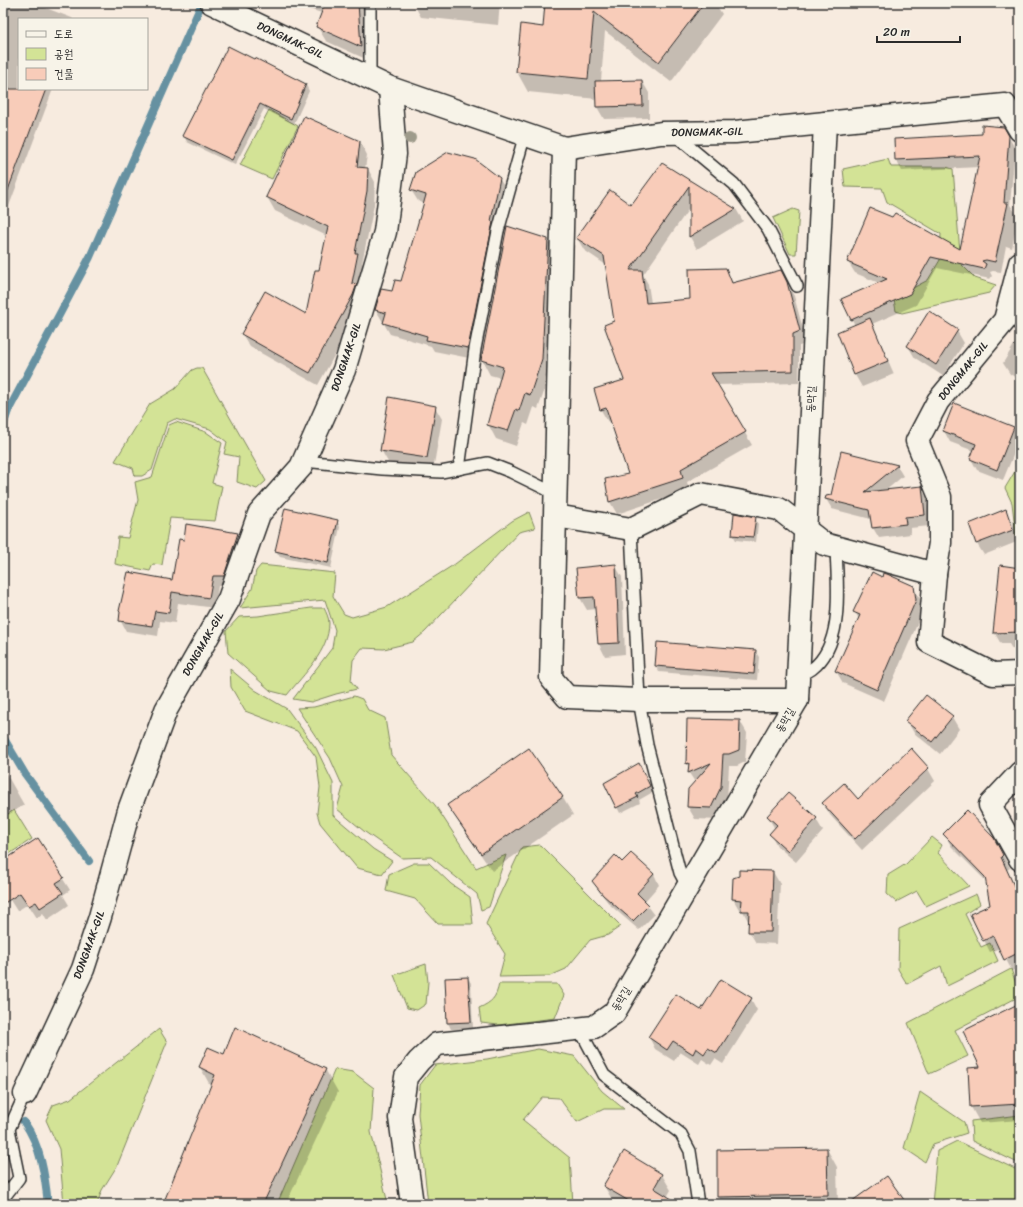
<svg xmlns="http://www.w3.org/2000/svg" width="1023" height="1207" font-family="Sriracha,'Poor Story',sans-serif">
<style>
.green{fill:#d3e396;stroke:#7f8760}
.shadow{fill:#0003}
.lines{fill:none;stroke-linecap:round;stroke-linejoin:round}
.stream{stroke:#6691a1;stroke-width:8}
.building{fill:#f8ccb9;stroke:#2b2b2b}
.service-casing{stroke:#2b2b2b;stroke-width:14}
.minor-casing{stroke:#2b2b2b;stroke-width:25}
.service{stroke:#f7f3e8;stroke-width:11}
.minor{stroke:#f7f3e8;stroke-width:22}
.tree{fill:#9e9b8b}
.labels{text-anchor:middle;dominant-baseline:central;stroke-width:3.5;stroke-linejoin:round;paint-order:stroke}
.street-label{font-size:11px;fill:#2b2b2b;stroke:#f7f3e8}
</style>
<rect width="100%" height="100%" fill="#f7ebdf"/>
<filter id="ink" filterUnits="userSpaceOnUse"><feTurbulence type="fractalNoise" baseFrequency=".025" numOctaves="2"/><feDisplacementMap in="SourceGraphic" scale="8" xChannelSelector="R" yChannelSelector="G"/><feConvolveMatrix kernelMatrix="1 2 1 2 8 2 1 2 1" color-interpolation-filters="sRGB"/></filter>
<g filter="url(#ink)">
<g class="green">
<polygon points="269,110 298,126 272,179 240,165"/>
<polygon points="888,159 891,167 946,167 953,169 961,264 975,278 996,285 989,293 902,313 896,311 893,294 913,288 928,280 940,260 941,234 887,202 882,188 845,187 843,169"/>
<polygon points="793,209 799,211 796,254 790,254 773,218"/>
<polygon points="197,368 202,368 266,481 257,489 237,482 239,457 224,454 227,442 210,429 175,419 167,423 152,470 142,476 135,476 133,468 115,461 150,404 175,389 192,370"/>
<polygon points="176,422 206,432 222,443 212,483 222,486 215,521 170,518 162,565 153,564 150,571 115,564 118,537 128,538 138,500 135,482 152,477 169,425"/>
<polygon points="1020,463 1020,561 1019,561 1012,503 1005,488"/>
<polygon points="529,512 535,528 519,532 425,632 413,642 384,649 362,648 353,660 351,681 357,689 336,694 311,702 293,699 332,648 335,630 325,600 240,608 252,589 256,571 261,565 335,573 333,596 344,614 352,617 387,607 455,564 512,521"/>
<path d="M311 608H324C326 612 329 618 329 623 329 651 304 674 287 695L271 691 228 653 226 631 239 617 258 616Z"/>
<polygon points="230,669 255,690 287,709 316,748 333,783 333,815 373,849 392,861 382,874 357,868 320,823 317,813 320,787 316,757 297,731 245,711 231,687"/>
<polygon points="354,696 362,699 368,710 385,718 391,755 435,805 476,868 506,855 489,907 481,910 477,894 431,857 402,858 365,832 337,809 343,787 330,758 297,708 314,707"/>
<polygon points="14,810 32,839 3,858 3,817"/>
<polygon points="932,837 942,845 938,853 969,886 926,906 917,891 896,902 887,894 888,875 906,864"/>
<polygon points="540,845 621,926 608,935 590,940 566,969 550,976 499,977 505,954 486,924 522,847"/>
<polygon points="414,863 429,863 451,884 470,897 473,924 438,924 415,899 386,891 389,874"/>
<polygon points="976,894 980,904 965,914 981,947 990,943 998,961 947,986 941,966 907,984 898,969 899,929"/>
<polygon points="426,964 428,982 426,1004 417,1010 407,1008 394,975"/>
<polygon points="1011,969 1020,996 955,1030 968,1056 929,1074 908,1023"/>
<path d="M499 984H557L564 995 555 1018 498 1025 481 1023 479 1008C492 1002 496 998 499 984Z"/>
<polygon points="159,1029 167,1042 117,1166 102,1190 97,1204 64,1204 59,1149 46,1120 53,1105 70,1099"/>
<polygon points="538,1049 574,1056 602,1091 624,1109 604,1109 577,1122 559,1098 542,1097 523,1120 570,1158 573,1204 428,1204 418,1114 420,1085 435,1065 487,1059"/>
<polygon points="335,1069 353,1072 374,1088 371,1132 388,1204 277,1204"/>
<polygon points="920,1092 964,1122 967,1133 933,1144 925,1162 904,1148"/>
<polygon points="1020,1115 1020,1164 972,1141 971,1121"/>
<polygon points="957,1141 1015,1169 1020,1173 1020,1204 932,1204 937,1151"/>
</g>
<g class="shadow">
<polygon points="3,3 33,3 72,18 73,19 19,19 19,89 53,89 3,222"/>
<polygon points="306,3 364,3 368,60 326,41 317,26 322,13 309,9"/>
<polygon points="413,3 500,3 498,25 421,17"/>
<polygon points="546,3 715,3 722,14 671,82 605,31 601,81 642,81 649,93 649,118 604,119 597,107 597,99 528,92 517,72 522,25 544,28"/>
<polygon points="256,60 306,85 309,91 294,124 264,109 235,165 187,142 184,136"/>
<polygon points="1003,128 1015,148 1010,205 1018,216 1012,248 1006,246 1001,272 993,271 990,272 992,276 990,279 937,268 916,305 872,324 894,374 862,387 855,375 838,333 855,326 852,319 879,283 855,273 848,262 961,251 979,167 902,171 896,160 983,135"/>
<polygon points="360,141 367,155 365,169 368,169 375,182 374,205 362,263 365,268 360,309 318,385 250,347 242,334 306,315 320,271 327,236 275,211 267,197"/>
<polygon points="662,164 736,209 743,221 697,249 690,237 690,207 643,275 648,284 651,303 691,300 725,269 733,283 780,271 794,296 807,344 799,346 799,383 717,385 752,445 687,482 689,490 617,514 610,502 606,480 629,475 611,421 608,422 601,410 595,390 625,381 606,265 584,250 577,238 631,207"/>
<polygon points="499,178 506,190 474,359 434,351 431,346 390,334 376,310 382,290 393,292 402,282 425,204 418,201 411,190"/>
<polygon points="547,240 556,255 550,375 538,409 534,407 528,425 524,423 516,446 496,439 488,424 501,378 490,375 482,360"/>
<polygon points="957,331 964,343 943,376 915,358 908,346"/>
<polygon points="1020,335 1020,380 1010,374 1003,363"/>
<polygon points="435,407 442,419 433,470 388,462 381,450"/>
<polygon points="1013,428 1020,439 1003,480 977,470 971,459 974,451 950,442 944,431"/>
<polygon points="842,452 897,466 903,476 885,491 921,487 927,498 930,526 910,528 911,534 879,538 873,528 871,519 832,509 826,499 831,496"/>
<polygon points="1005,511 1012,522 1019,541 984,555 977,544 970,525"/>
<polygon points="755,518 758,524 756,542 736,540 733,535"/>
<polygon points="337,521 340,527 331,568 280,557 276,551"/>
<polygon points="237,533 243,544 229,587 218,586 215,608 178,603 175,623 160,621 158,636 126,631 120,620 173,581 184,541"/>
<polygon points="615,565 622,577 625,654 605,656 599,644 596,609 587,610 580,598"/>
<polygon points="1020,569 1020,651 1012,649 1009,644 1001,644 994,632"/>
<polygon points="882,578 913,587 920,599 922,613 884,701 843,683 836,671 859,619 855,612"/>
<polygon points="755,651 759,657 757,680 659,672 656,666"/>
<polygon points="952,717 959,729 940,754 914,733 907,721"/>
<polygon points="688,720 740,721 747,733 745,762 737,766 729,766 727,800 718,820 695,819 688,807 695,782 689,773 690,768 687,764"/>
<polygon points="529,749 563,798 573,815 492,871 459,823 449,805"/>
<polygon points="911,750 928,769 935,781 862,850 830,815 823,803 858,800"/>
<polygon points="3,768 24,805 3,818"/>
<polygon points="642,770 653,792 639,800 640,803 620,813 617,807"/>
<polygon points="768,817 816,819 823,831 796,862 777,846 771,834 775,829"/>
<polygon points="945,834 993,838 1010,868 1007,870 1020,898 1020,974 1017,969 1012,971 1000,948 990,952 984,940 991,906 987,882 951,846"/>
<polygon points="39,841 70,890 63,895 69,905 47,920 43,913 37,918 28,904 17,911 3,889 3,864"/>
<polygon points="631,854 654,874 659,885 644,902 654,915 639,930 610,905 599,891 593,881 622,864"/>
<polygon points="773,872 780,884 777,944 756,943 749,931 749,923 743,911 740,911 733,899"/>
<polygon points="468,978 471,983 473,1028 451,1029 448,1023 446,979"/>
<polygon points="751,999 757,1010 723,1064 715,1059 711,1065 702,1059 699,1064 680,1052 674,1061 655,1049 649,1037 701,1012"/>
<polygon points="224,1056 325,1069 338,1092 286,1204 164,1204 211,1087 200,1067"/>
<polygon points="1020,1070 1020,1120 980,1123 971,1107"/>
<polygon points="827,1149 837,1167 838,1204 723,1204 718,1196"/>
<polygon points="662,1175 671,1190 667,1197 678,1204 618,1204 613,1201 604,1186"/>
</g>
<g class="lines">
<g class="stream">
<polyline points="3,426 8,411 90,257 202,3"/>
<polyline points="3,737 25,774 89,861"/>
<path d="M24 1122C41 1146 45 1176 48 1204"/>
</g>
</g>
<g class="building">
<polygon points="325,3 358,3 361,47 316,27"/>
<polygon points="545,3 704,3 659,62 594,12 588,79 516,72 521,24 543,27"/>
<polygon points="228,46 254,59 255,58 306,84 291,119 260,104 232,160 182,136"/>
<polygon points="642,80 643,106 596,107 595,81"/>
<polygon points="3,89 46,89 5,198 3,197"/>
<polygon points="304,116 360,141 357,167 368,168 367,191 355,253 358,253 352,283 357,284 353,295 310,373 241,334 265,291 306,314 315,270 319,270 328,227 266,197"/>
<polygon points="982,125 1004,127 1009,136 1004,203 1008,203 995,262 986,260 982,261 986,264 984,269 931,257 910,294 851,320 841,299 887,279 847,262 870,208 892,217 895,213 960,249 980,156 895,160 894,139 982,134"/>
<polygon points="448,152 475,159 500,178 491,221 493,222 468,348 426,340 427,336 383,323 386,313 375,310 381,289 392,291 395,280 401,281 426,195 410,190 416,172"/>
<polygon points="662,163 736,209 689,237 689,186 630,270 642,270 646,303 690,299 689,269 726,268 732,283 781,270 787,282 800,331 793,334 793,371 711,373 746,432 681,469 683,478 609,502 605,479 628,474 606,408 600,410 594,389 624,380 604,325 614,321 604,256 576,238 610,190 631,205"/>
<polygon points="507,226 548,239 542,359 530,395 525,393 519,411 516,409 508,431 487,425 503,367 481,360"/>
<polygon points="929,311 958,330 936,365 907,346"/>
<polygon points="870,318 888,361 854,375 837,332"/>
<polygon points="389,397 436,406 427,458 380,451"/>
<polygon points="954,403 1014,427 997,470 970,459 976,444 943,431"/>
<polygon points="841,451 898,465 865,492 922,486 925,515 905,517 906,524 872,528 869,510 825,499 826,496 831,495"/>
<polygon points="285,508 338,520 328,563 275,551"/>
<polygon points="1006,509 1013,530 976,544 969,524"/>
<polygon points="734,513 756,517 753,537 732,535"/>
<polygon points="186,524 238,533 224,576 213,576 209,598 172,592 169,613 155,611 152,626 119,621 120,612 119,611 128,572 172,580 179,539 184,540"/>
<polygon points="616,564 619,643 598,644 594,597 579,598 576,568"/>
<polygon points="1000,565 1020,568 1020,632 993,633"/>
<polygon points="872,572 882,577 883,573 887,574 914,586 916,600 877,690 835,671 860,615 853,612"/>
<polygon points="657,642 756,650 754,674 655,666"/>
<polygon points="926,695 953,716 932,742 905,721"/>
<polygon points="687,719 740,720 739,750 729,754 723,754 721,787 711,808 687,807 688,789 711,763 688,773 689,763 686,764"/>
<polygon points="529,748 563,797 481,854 447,805"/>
<polygon points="911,748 929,768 855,839 822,803 844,783 858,799"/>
<polygon points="639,763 650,786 636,794 638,797 616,808 604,783"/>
<polygon points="788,793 817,818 788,851 769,834 777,825 767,816"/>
<polygon points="967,810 994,838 1003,855 1001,857 1020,899 1020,952 1004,960 993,936 983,941 970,914 990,905 985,877 943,834"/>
<polygon points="38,838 64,878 56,883 63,893 40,908 36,902 29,906 20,893 3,904 3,861"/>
<polygon points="631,853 654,874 637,893 649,905 633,921 603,895 592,881 615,855 622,862"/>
<polygon points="739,870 773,871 771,932 748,932 749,911 741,911 742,900 732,899 733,878 739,876"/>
<polygon points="468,977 471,1022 447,1023 445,978"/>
<polygon points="721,979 752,998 717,1053 708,1048 704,1054 696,1048 693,1054 673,1041 667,1050 648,1037 676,994 701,1010"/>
<polygon points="1020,1003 1020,1104 970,1107 968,1068 980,1067 963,1031"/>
<polygon points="235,1027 326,1069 263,1204 163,1204 215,1075 199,1067 208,1047 224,1054"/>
<polygon points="827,1148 828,1195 717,1197 717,1150"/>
<polygon points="624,1151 662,1174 654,1188 680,1204 634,1204 603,1186"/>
<polygon points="887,1176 907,1204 848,1204"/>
</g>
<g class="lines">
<g class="service-casing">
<g id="service">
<polyline points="370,3 370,79"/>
<polyline points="674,134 734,184 768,229 797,286"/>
<polyline points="304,461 382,469 441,472 488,463 511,472 556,494"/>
<polyline points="459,469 475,349 498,231 525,134"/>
<polyline points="631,529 639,700 647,745 680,873 687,886"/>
<path d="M798 676C802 674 808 672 812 669 845 644 837 584 836 548"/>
<polyline points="579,1028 604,1075 681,1134 690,1151 698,1204"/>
<polyline points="3,1196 5,1196 19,1178 9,1129 25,1094"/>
</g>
</g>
<g class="minor-casing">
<g id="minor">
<polyline points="212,3 390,88 564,148 661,133 735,132 1005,105 1020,130"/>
<polyline points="564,148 551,678 567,697 639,700 797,700"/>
<polyline points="1020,263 1005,320 938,401 917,441 940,497 940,543 935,574 929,642 993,674 1020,673"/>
<polyline points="556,516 631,529 701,494 779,509 824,544 935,574"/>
<polyline points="1020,773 990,805 1020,859"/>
<polyline points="25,1094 83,969 100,917 129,810 166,710 229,599 259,514 301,467 344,370 385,232 395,154 390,88"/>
<polyline points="412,1204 400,1118 406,1077 419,1061 437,1044 594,1027 614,1013 797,700 825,123"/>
</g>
</g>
<use href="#service" class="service"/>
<use href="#minor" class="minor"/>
</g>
<circle class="tree" cx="410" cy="138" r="6"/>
</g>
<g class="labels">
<g class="street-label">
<text transform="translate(290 40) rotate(25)">DONGMAK-GIL</text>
<text transform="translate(707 132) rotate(-1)">DONGMAK-GIL</text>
<text transform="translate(346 357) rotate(-71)">DONGMAK-GIL</text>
<text transform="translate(963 371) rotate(-51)">DONGMAK-GIL</text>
<text transform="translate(811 399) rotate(-87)">동막길</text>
<text transform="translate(203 644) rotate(-60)">DONGMAK-GIL</text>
<text transform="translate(785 720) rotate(-60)">동막길</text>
<text transform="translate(89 945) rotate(-70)">DONGMAK-GIL</text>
<text transform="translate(621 999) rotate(-58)">동막길</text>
</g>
</g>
<rect width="1023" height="1207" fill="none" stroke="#f7f3e8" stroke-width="16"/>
<rect x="8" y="8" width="1007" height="1191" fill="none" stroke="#2b2b2b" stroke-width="1.5" filter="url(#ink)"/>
<rect x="18" y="18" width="130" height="72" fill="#f7f3e8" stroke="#a5a39c"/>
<rect x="26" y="31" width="20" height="6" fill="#f7f3e8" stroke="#a5a39c"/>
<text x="54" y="38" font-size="12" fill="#2b2b2b">도로</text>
<rect x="26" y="48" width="20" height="12" fill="#d3e396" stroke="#a5a39c"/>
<text x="54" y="58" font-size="12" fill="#2b2b2b">공원</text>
<rect x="26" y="68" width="20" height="12" fill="#f8ccb9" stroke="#a5a39c"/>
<text x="54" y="78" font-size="12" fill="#2b2b2b">건물</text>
<path d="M877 36v6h83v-6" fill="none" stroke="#2b2b2b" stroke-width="2"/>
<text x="883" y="36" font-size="12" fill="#2b2b2b" stroke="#f7f3e8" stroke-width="3" paint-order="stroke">20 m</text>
</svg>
